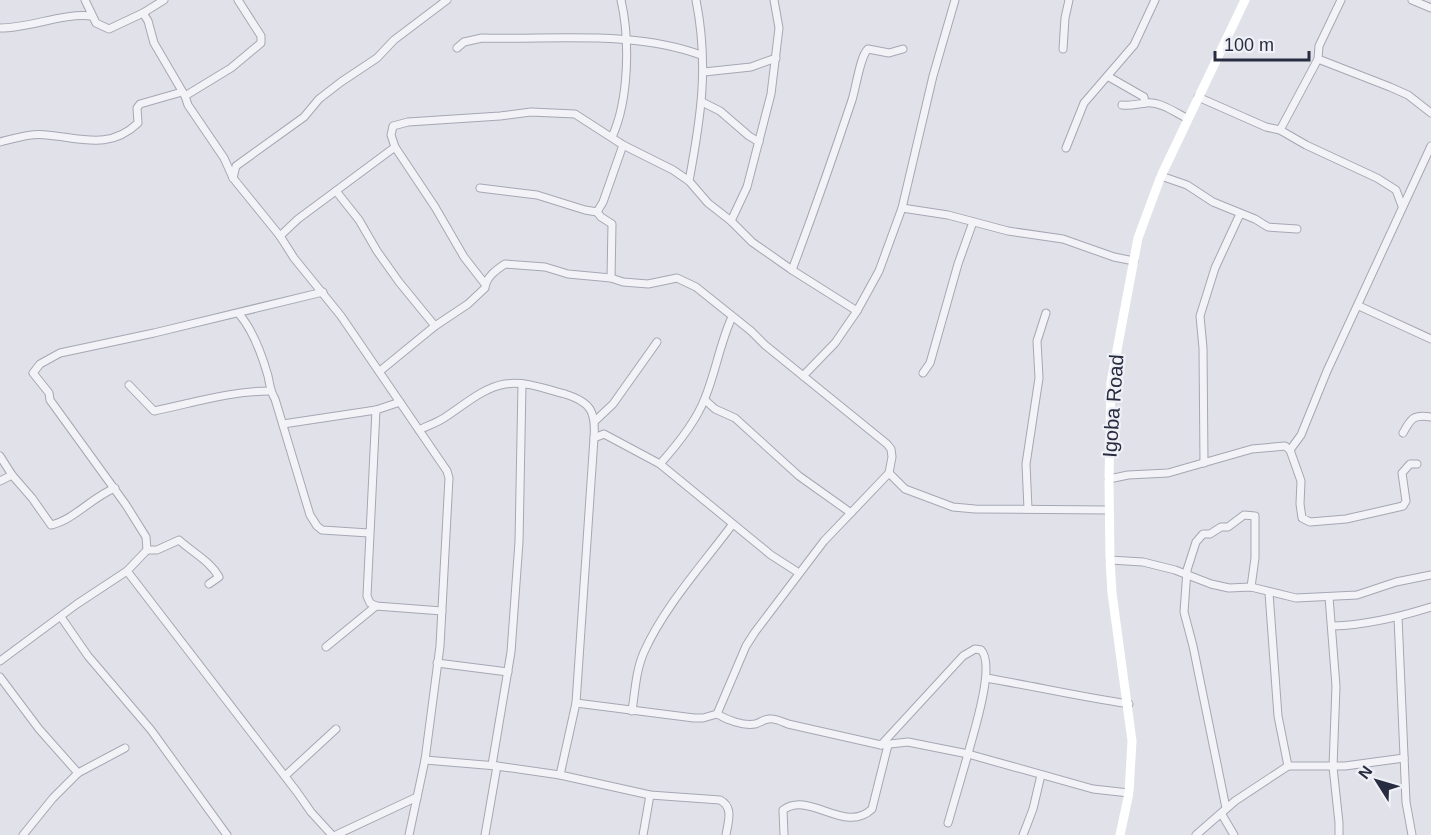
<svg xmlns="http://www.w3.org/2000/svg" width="1431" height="835" font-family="Arial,sans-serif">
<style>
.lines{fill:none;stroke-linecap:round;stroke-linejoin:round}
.street-casing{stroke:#a5a7b3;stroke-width:9}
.street{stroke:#f3f3f7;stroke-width:7}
.secondary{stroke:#fff;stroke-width:9}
.labels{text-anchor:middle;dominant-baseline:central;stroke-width:4.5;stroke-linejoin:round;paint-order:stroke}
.street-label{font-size:20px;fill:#282c41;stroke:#eff1f6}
</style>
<rect width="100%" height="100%" fill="#e0e1e9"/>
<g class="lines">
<g class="street-casing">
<g id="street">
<polyline points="85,0 96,23 109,29 143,13 148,21 154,43 185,96 188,105 224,158 233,178 280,236 294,258 341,316 447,471 449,478 440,646 425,760 409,835"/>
<polyline points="1412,0 1431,8"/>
<polyline points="143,13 164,0"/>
<path d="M0 28C31 28 61 13 92 16"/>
<path d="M457 48 464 42 482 38C554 40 633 30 701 55"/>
<polyline points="1063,49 1065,18 1069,0"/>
<polyline points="1318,59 1390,87 1408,95 1431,113"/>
<polyline points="704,72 751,67 776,58"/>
<polyline points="1109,77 1144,97 1145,103"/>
<polyline points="185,96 231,68 261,43 261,36 238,0"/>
<polyline points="1198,97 1266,127 1280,130 1306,145 1377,178 1396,190 1402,206"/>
<polyline points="702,102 720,111 749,136 759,142"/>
<path d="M1122 105C1132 106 1137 104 1146 103 1160 101 1176 113 1188 119"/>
<polyline points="1280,130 1318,59 1319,46 1341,0"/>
<path d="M612 137C629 100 630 39 621 0"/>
<path d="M0 142C16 138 31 133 47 135 81 138 110 150 138 123L137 108 140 104 182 92"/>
<polyline points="1066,148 1084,103 1134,45 1155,0"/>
<polyline points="1161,176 1187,185 1213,202 1255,219 1268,227 1297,229"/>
<polyline points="233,178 236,166 304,117 319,99 341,82 377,58 394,40 447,0"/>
<path d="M689 181C701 117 709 65 696 0"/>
<polyline points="480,188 537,195 585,210 597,212 603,202 623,145"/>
<polyline points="336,191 359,220 377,251 399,282 435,326"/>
<polyline points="902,208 948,215 1008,231 1063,239 1114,257 1134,261"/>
<polyline points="597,212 601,217 612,224 611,278"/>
<polyline points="731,221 747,187 771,94 779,28 774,0"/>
<polyline points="280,236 298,219 395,147"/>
<path d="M792 270C813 214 833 157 852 100 856 88 860 56 868 49L889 53 903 49"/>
<polyline points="485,284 464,257 435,207 395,147 391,135 393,126 408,122 500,116 531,112 575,114 623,145 673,170 689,181 708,203 731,221 752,242 792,270 857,311"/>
<polyline points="1359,306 1431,339"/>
<path d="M239 314C253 330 262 355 268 376 270 385 270 391 275 399L310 515 317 526 322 530 369 533"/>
<path d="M380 371 435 326 468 304 485 288C486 277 496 270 505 264L545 267 568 274 611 278 623 282 648 284 677 278 696 287 751 331 765 345 887 444 891 449 892 457 889 473 824 541 755 632 746 646 717 714 703 718H694L576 703"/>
<polyline points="923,373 930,363 958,264 973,222"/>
<polyline points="803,376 835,343 857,311 879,271 902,208 933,76 955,0"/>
<path d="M129 385 154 411C193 403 230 391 270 391"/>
<polyline points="705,400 715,409 735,418 799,476 851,513"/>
<polyline points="376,410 367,596 370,603 376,606 442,611"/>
<polyline points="595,421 613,404 657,342"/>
<polyline points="283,424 376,410 400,402"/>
<path d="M419 430C427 426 436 423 444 418 463 406 482 388 505 384 526 381 545 389 565 394 591 402 596 412 594 438L576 703 560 775"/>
<path d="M1403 433C1411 418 1414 414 1431 417"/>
<polyline points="594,438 604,434 660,464 771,555 799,573"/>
<polyline points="1290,450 1301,435 1327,371 1431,146"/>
<polyline points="1290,450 1301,481 1300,504 1302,518 1310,522 1346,519 1403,506 1406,501 1402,473 1410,464 1417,464"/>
<path d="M0 456 12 475 32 498 51 525C74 520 92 497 115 488"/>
<polyline points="1204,463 1203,348 1200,316 1215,268 1240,214"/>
<path d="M660 464C677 445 696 422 705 398 716 371 720 343 732 317"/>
<polyline points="889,473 905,489 953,507 975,509 1109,510"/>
<polyline points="1109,479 1128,475 1168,473 1252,449 1285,446 1290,450"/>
<polyline points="0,481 12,475"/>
<polyline points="1028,509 1026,464 1039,378 1037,341 1046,313"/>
<path d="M147 550H157L179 540C192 552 210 561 219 577L209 584"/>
<polyline points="1110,560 1143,562 1175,570 1211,584 1229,588 1251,587 1296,598 1357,595 1396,582 1431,575"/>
<polyline points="127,571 297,792 311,812 332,835"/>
<polyline points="1269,593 1278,716 1288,766"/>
<polyline points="1329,597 1336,686 1333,767 1339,823 1339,835"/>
<polyline points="61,617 88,656 151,730 227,835"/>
<polyline points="1398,617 1406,802 1412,835"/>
<path d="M1333 626C1366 625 1399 617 1431 607"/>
<polyline points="326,647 376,606"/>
<polyline points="0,661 77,604 127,571 147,550 146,537 126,505 50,400 49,393 33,373 40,364 60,353 154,333 323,292"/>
<polyline points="437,663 508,672"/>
<polyline points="0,677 39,729 78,773 53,798 23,835"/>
<path d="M986 678C1033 686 1081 697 1129 704"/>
<path d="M632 711C635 691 636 670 644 652 664 607 703 564 732 525"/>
<path d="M717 714C727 720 743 726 755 724 760 723 764 719 769 719 775 718 783 722 788 724L881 745 908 742 968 754 948 823"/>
<path d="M881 745 963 656 975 649 981 650C996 665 973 734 968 754L1093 789 1129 793"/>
<path d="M425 760 497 766 560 775 650 795 720 800C734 807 728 822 726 835"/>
<polyline points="492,765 511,652 519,542 522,384"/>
<polyline points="78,773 125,748"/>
<polyline points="285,776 336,729"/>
<polyline points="1226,808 1193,646 1184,612 1187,570 1196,542 1203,534 1210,534 1221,527 1228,527 1244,515 1255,516 1255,558 1251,587"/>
<polyline points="1221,813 1234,835"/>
<polyline points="336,835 417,797"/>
<polyline points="485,835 497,766"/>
<polyline points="643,835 650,795"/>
<path d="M784 835 783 810C809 790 845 835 872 809L888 745"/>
<polyline points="1023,835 1033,809 1041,775"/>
<polyline points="1196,835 1235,801 1288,766 1345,766 1404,758"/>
</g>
</g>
<use href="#street" class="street"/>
<polyline class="secondary" points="1120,835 1129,793 1132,741 1112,593 1110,560 1109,479 1111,382 1138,238 1161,176 1245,0"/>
</g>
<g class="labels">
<g class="street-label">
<text transform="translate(1113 406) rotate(-86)">Igoba Road</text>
</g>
</g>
<g transform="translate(1377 781) rotate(307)" stroke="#eff1f6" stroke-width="4.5" paint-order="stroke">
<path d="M0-4.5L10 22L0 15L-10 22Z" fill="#282c41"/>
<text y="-9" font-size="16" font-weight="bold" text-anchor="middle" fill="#282c41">N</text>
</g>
<path d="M1215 51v9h94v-9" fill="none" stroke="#282c41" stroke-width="3"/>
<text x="1224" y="51" font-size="18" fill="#282c41" stroke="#eff1f6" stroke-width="4.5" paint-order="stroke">100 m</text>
</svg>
